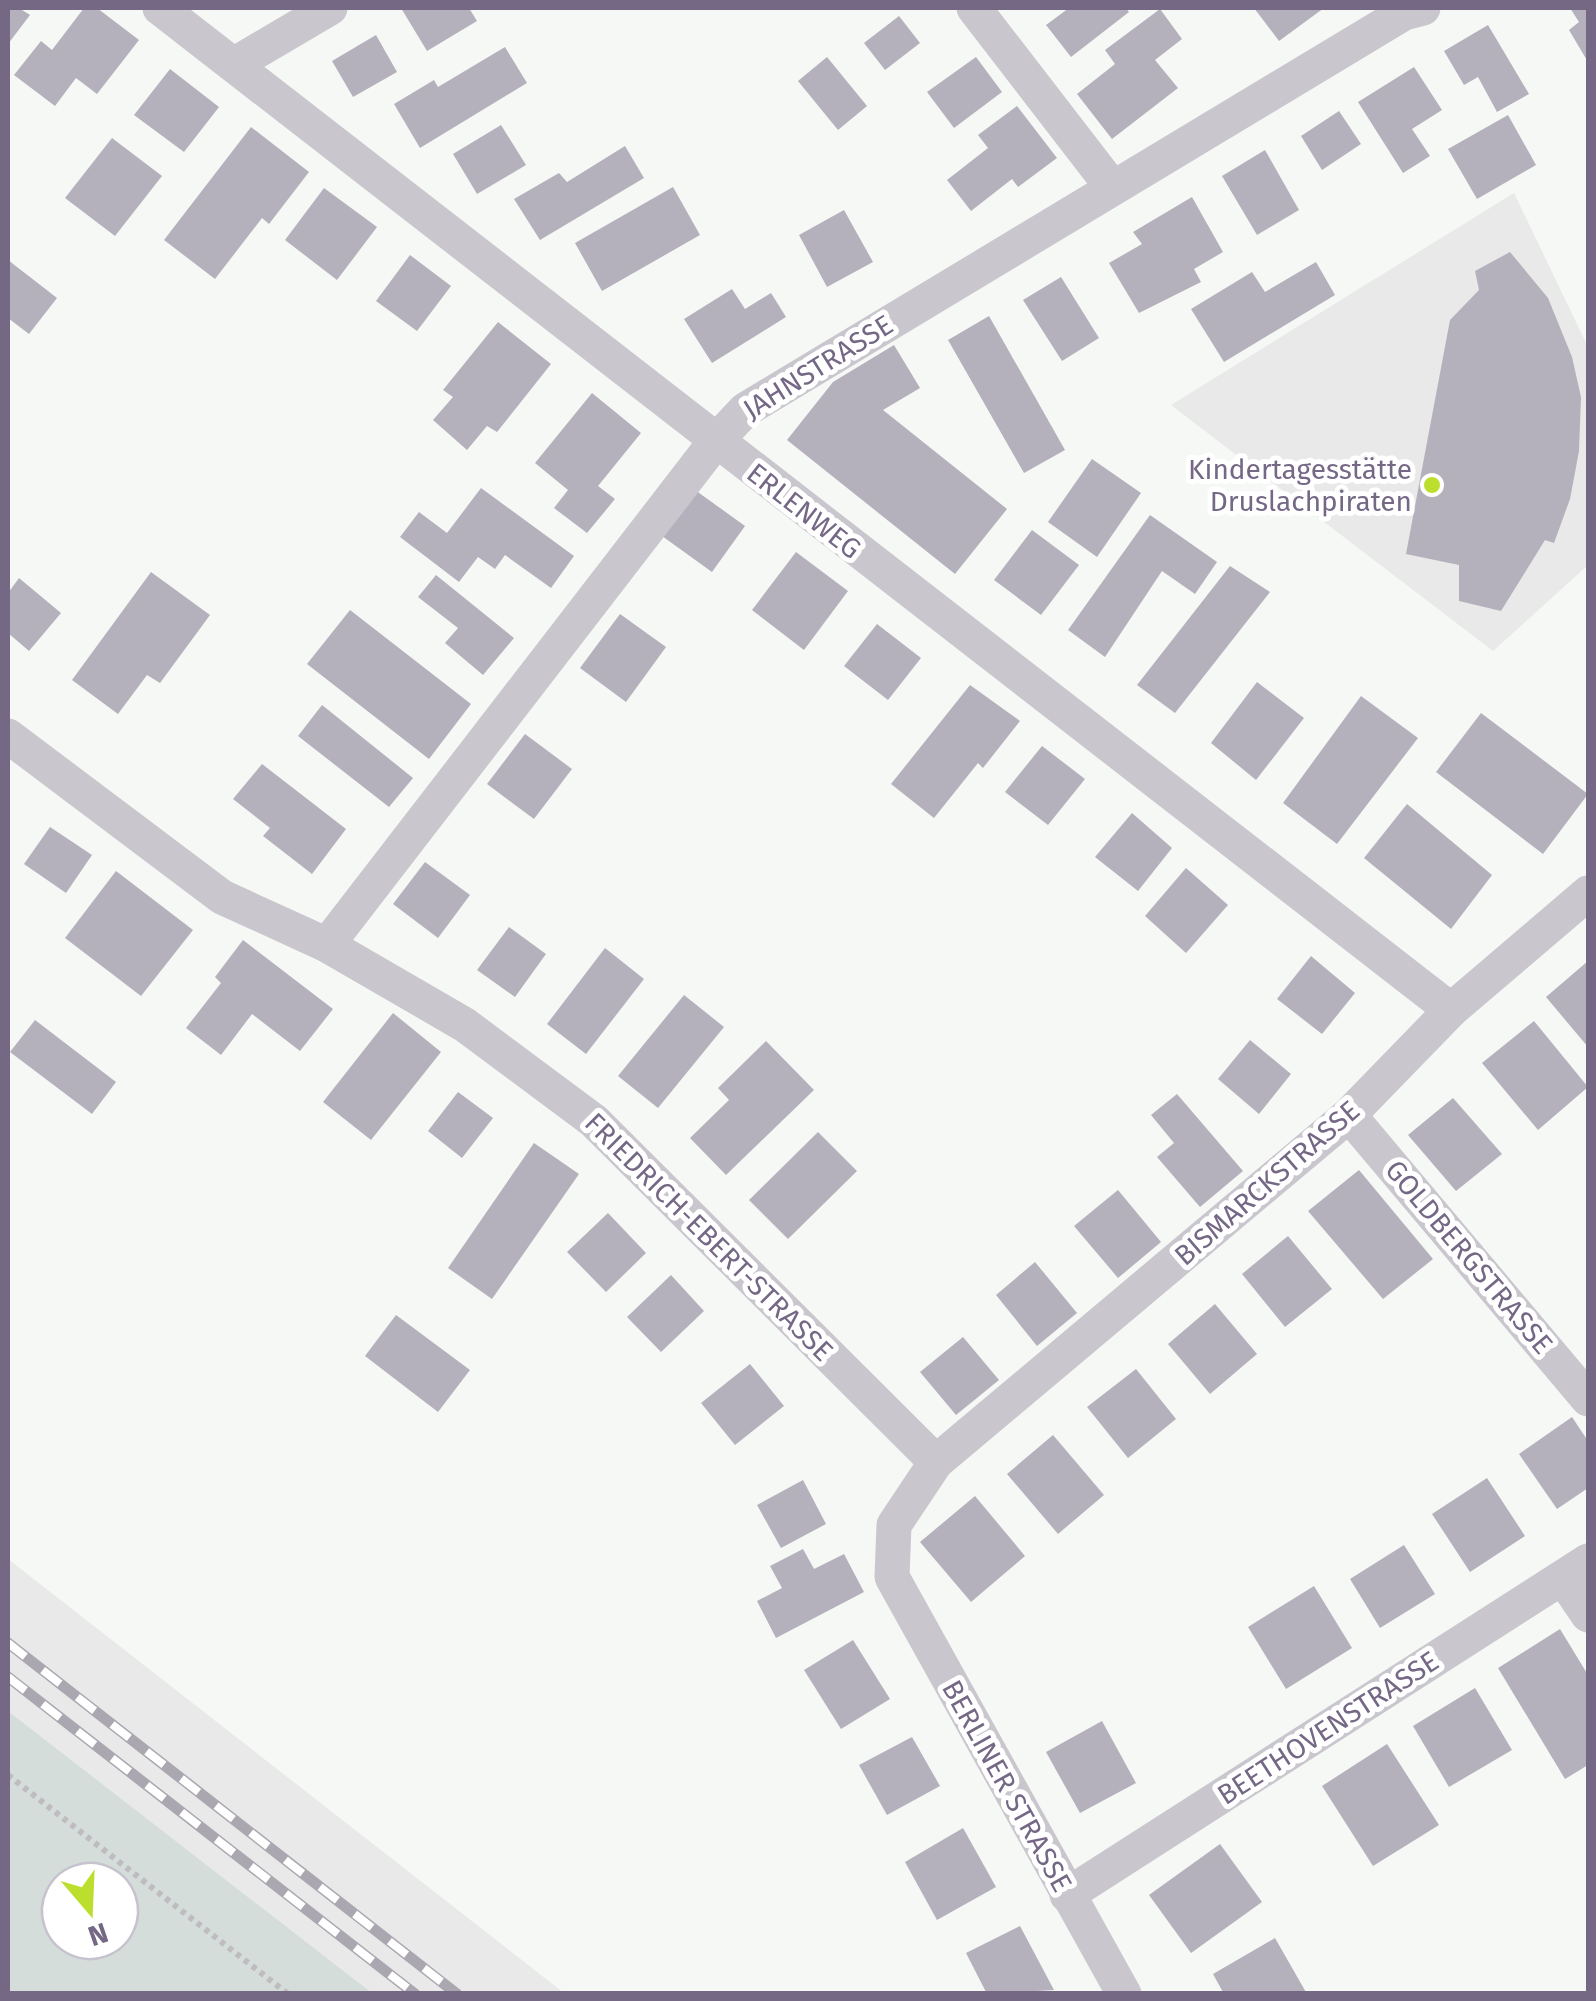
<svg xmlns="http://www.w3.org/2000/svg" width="1596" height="2001" font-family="'Fira Sans',sans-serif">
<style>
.built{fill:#e8e9e8}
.green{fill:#d4ddd9;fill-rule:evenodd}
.building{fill:#b5b1bc}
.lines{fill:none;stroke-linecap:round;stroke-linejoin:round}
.path{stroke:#bebcc1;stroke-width:6;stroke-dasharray:5 5;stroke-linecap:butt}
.street{stroke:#c9c6cd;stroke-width:35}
.rail-casing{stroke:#aba7b1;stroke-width:11}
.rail{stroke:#fff;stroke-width:8;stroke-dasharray:22;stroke-linecap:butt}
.poi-dot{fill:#bcdf2e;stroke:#fff;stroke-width:4}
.labels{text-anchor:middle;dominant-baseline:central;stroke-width:10;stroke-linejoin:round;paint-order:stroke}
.street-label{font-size:28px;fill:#746885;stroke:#fff}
.poi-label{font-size:28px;fill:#746885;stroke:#fff;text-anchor:end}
</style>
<rect width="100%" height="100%" fill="#f5f8f5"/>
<g class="built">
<polygon points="1514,193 1588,347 1588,565 1493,651 1171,405"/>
<polygon points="8,1559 564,1993 372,1993 8,1711"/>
</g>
<path class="green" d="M8 1711 372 1993H8ZM60 1881H120V1941H60Z"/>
<g class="building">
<polygon points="8,8 19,8 30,15 8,44"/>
<polygon points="84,8 97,8 139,40 97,94 76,78 55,106 14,75 41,41 52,50"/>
<polygon points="401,8 469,8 477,21 427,51"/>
<polygon points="1069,8 1126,8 1129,12 1071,57 1046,25"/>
<polygon points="1254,8 1324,8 1279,41"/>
<polygon points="1570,8 1588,8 1588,62 1569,30 1579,22"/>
<polygon points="1160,9 1182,39 1155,60 1178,88 1112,139 1077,94 1115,64 1105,50"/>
<polygon points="899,16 920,43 885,70 864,43"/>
<polygon points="1488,25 1529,94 1497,112 1478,77 1464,85 1444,51"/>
<polygon points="376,35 397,72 353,97 332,61"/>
<polygon points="505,47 527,83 420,148 394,104 434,80 438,87"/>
<polygon points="827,57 867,106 838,130 798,81"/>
<polygon points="976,57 1002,92 954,128 927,92"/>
<polygon points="1414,67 1442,110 1412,129 1430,156 1403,173 1358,102"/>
<polygon points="170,69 219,107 184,152 134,115"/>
<polygon points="1017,106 1057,158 1018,187 1012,179 971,211 947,180 988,148 978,135"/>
<polygon points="1339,111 1361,144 1322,170 1301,136"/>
<polygon points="1508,115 1536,165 1477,199 1448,149"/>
<polygon points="501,125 526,165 477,194 453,154"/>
<polygon points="251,127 309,172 269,224 262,218 215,279 164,240"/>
<polygon points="112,138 162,176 115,236 65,198"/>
<polygon points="625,146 644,178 540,240 514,199 559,173 567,182"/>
<polygon points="1265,150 1299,210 1257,235 1222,176"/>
<polygon points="673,187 700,235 602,291 575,243"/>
<polygon points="324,188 377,227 337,280 285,240"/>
<polygon points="1192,197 1223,252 1194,269 1201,282 1139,313 1109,263 1142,244 1133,232"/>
<polygon points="844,210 873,262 827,287 799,235"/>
<polygon points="1510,252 1548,298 1572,357 1581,397 1579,451 1570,499 1554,543 1545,540 1501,611 1459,601 1459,565 1406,554 1450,320 1479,290 1475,271"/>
<polygon points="410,255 451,286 417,331 376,301"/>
<polygon points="8,260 57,298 29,334 8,318"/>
<polygon points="1316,262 1335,295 1224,362 1191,309 1252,272 1265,292"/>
<polygon points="1061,277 1099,338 1062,361 1023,300"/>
<polygon points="732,289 745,309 771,293 786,317 712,363 684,319"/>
<polygon points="989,316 1065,450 1024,473 948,340"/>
<polygon points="498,322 551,364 497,432 487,426 467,450 433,420 453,397 443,390"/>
<polygon points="894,345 920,388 883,410 1007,509 955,574 787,440 833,382"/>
<polygon points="592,393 641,433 598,486 615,499 587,533 554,508 568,490 535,463"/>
<polygon points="1092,459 1141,493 1097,557 1048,522"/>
<polygon points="481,488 574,556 551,588 505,555 495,569 478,557 459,582 400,537 419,512 447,533"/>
<polygon points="695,490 745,526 712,572 662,536"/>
<polygon points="1150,515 1217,562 1195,594 1162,571 1105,657 1068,630"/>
<polygon points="1032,530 1079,565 1041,615 994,580"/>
<polygon points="796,552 848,591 804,650 752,610"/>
<polygon points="1230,566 1270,592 1175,713 1137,685"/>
<polygon points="151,572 210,615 160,683 147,675 118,714 72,680"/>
<polygon points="436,575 514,638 483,675 445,643 458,628 418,597"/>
<polygon points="19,578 61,613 29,651 8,633 8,593"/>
<polygon points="350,610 471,704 429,759 307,664"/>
<polygon points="620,614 666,647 626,702 580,668"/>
<polygon points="877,624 921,658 888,700 844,666"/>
<polygon points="1257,682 1304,718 1256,780 1211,743"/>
<polygon points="970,685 1020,721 983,768 978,763 934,818 891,784"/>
<polygon points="1361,696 1418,738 1337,844 1283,803"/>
<polygon points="322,705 413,778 389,807 298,736"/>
<polygon points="1481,713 1588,794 1543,854 1436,772"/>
<polygon points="525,734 572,769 534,819 487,784"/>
<polygon points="1042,746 1085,779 1048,825 1005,792"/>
<polygon points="262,764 346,829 312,874 263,836 270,828 233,799"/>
<polygon points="1407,804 1492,875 1451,929 1364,858"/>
<polygon points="1132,813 1172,848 1138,891 1095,857"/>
<polygon points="50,827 92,855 66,893 24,864"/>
<polygon points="425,862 470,895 438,938 393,904"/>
<polygon points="1186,868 1228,905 1186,953 1145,916"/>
<polygon points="116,871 193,930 141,996 65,938"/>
<polygon points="509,927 546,954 515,997 477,970"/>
<polygon points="243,940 333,1009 300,1051 252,1014 221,1055 186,1028 221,983 215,977"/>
<polygon points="605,948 644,979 586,1054 547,1024"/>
<polygon points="1311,956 1355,993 1322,1034 1277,999"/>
<polygon points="1588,961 1588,1047 1546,997"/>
<polygon points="684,995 724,1027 658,1108 618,1076"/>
<polygon points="393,1013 441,1052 371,1140 323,1102"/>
<polygon points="35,1020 116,1082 92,1114 10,1052"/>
<polygon points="1534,1021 1588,1087 1538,1130 1482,1063"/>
<polygon points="1250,1040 1291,1074 1259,1114 1218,1079"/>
<polygon points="766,1041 814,1090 726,1175 690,1138 729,1100 718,1088"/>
<polygon points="458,1092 493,1118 462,1158 428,1131"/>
<polygon points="1177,1094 1243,1171 1200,1207 1157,1157 1174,1143 1151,1115"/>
<polygon points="1453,1098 1502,1154 1456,1191 1408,1135"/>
<polygon points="818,1132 857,1171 788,1239 749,1200"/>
<polygon points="534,1143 579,1174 492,1299 448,1268"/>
<polygon points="1359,1170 1433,1259 1383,1299 1308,1211"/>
<polygon points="1118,1190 1161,1242 1118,1278 1074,1226"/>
<polygon points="608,1213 646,1253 606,1292 567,1252"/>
<polygon points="1288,1236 1332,1289 1285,1327 1242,1274"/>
<polygon points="1035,1262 1077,1313 1037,1346 996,1295"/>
<polygon points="671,1275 704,1311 661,1352 627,1317"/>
<polygon points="1215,1304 1257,1354 1210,1394 1168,1344"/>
<polygon points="396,1315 470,1370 438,1412 365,1356"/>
<polygon points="963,1337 999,1380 956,1415 920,1372"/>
<polygon points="750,1364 784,1406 735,1445 701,1403"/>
<polygon points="1136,1369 1176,1419 1128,1458 1087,1407"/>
<polygon points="1572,1417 1588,1441 1588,1488 1557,1509 1519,1454"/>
<polygon points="1053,1435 1104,1495 1058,1534 1007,1474"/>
<polygon points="1487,1478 1525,1536 1470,1572 1432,1514"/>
<polygon points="803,1480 826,1524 781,1548 757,1505"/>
<polygon points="975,1496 1025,1556 971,1602 920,1542"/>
<polygon points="1404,1545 1435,1594 1380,1628 1350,1579"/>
<polygon points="803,1549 814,1569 844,1554 864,1592 776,1638 757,1601 782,1588 770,1566"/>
<polygon points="1314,1586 1352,1648 1286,1689 1248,1627"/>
<polygon points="1560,1629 1588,1675 1588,1765 1565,1779 1498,1668"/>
<polygon points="853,1640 890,1699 841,1729 804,1670"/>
<polygon points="1475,1688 1512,1750 1449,1787 1413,1726"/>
<polygon points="1102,1721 1136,1783 1080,1813 1046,1752"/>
<polygon points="912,1737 940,1786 887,1815 859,1765"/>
<polygon points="1387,1744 1439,1825 1373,1866 1322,1786"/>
<polygon points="963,1828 996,1887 937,1920 905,1862"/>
<polygon points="1220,1844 1262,1902 1191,1953 1149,1895"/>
<polygon points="1020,1926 1054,1990 987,1994 966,1953"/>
<polygon points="1275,1938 1307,1994 1224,1994 1213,1974"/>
</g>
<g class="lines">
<polyline class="path" points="8,1775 288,1994"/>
<g class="street">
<polyline points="160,8 1451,1010"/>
<polyline points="974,8 1112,187"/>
<polyline points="235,64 330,8"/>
<polyline points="8,736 222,897 327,945 465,1025 594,1121 936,1462 894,1525 892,1577 1124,1994"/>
<polyline points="327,945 715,442 745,410 1404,13 1423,8"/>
<polyline points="1349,1115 1588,1399"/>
<polyline points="936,1462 1349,1115 1451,1010 1588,893"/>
<polyline points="1563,1578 1588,1615"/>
<polyline points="1067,1895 1588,1561"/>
</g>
<g class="rail-casing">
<g id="rail">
<polyline points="8,1643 457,1994"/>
<polyline points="8,1677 415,1994"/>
</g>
</g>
<use href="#rail" class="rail"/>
</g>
<circle class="poi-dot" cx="1432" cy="485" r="10"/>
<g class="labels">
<g class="street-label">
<text transform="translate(818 367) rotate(-32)">JAHNSTRASSE</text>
<text transform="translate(804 511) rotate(38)">ERLENWEG</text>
<text transform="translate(1267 1183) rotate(-41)">BISMARCKSTRASSE</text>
<text transform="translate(709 1237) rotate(45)">FRIEDRICH-EBERT-STRASSE</text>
<text transform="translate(1469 1257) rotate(50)">GOLDBERGSTRASSE</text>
<text transform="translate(1328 1728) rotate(-33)">BEETHOVENSTRASSE</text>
<text transform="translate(1007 1786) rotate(61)">BERLINER STRASSE</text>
</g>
<g class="poi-label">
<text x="1412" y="469">Kindertagesstätte<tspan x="1412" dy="32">Druslachpiraten</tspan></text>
</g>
</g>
<rect width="1596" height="2001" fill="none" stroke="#746885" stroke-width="20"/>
<g transform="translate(90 1911) rotate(161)"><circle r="48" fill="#ffffff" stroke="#c7c3ce" stroke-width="2.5"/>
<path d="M0-8L18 38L0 25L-18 38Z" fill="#bcdf2e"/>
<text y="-15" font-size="28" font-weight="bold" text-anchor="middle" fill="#746885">N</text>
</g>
</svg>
